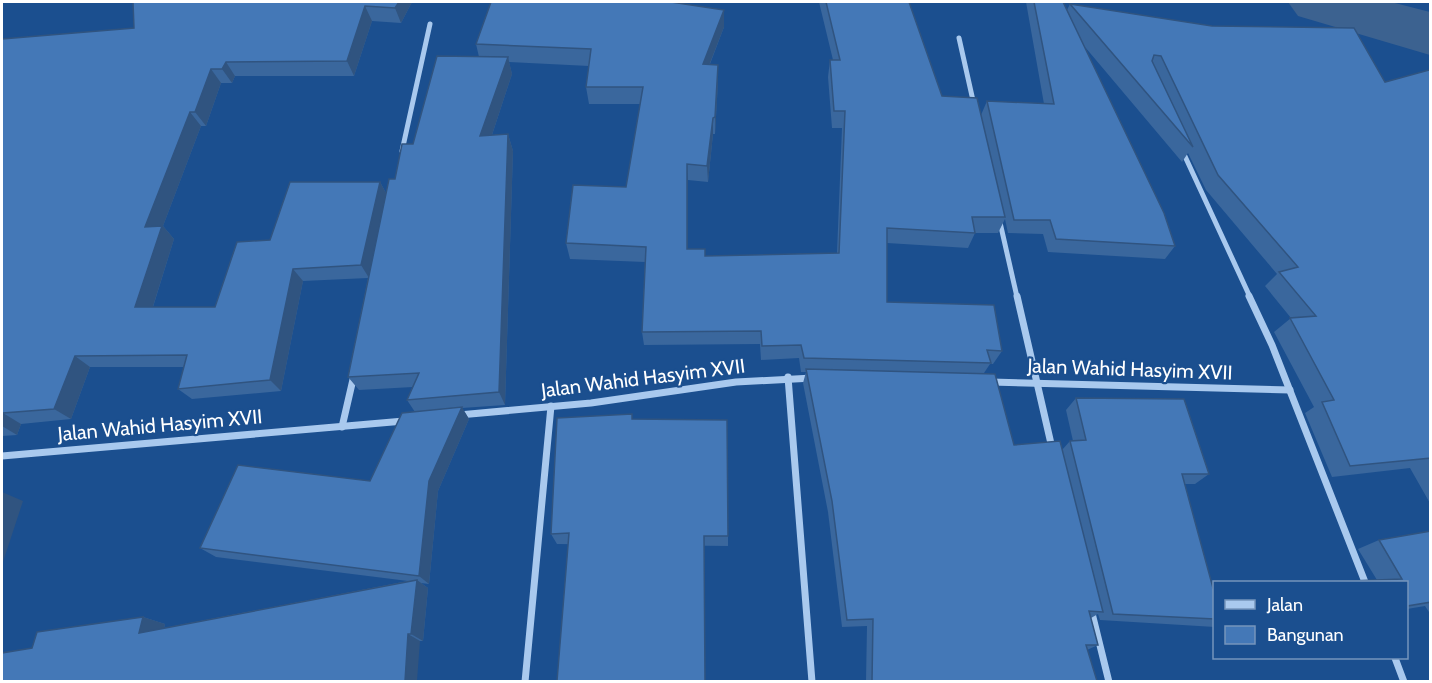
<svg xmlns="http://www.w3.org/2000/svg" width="1432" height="683" font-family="Cabin,sans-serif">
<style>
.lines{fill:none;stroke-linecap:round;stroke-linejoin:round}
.river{fill:#3c6290;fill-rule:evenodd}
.minor-far1{stroke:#a9c9ee;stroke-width:5}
.minor{stroke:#a9c9ee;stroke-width:7}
.wall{fill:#3a679d}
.shaded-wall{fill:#305480}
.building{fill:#4478b7;stroke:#305480;stroke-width:1.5}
.labels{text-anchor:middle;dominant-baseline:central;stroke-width:4.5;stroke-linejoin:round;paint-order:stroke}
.street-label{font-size:20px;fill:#fff;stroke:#1b4f8f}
</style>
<rect width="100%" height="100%" fill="#1b4f8f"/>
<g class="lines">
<polygon class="river" points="1288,2 1391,2 1430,12 1430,55 1298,16"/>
<g class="minor-far1">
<polyline points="959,38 974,105"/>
<polyline points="402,151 430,24"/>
<polyline points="1183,152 1250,297"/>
<polyline points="999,218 1017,297"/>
</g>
<g class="minor">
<polyline points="1017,296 1052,448"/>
<polyline points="1249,296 1272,345 1365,582"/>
<polyline points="788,377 812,682"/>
<polyline points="991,382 1290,390"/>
<polyline points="459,415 591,403 736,382 813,378"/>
<polyline points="342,427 354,375"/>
<polyline points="2,456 404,421"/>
<polyline points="1091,609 1109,682"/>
<polyline points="1395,658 1404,682"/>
<polyline points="525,682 551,406"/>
</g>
</g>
<g class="wall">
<polygon points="412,2 401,23 372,21 354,76 235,76 232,83 221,83 206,126 201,126 163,226 174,239 153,307 215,307 270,240 380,182 386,193 395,179 413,144 479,57 476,44 724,10 724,27 710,64 718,82 715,134 713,134 708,182 688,180 688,249 706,256 837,253 842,128 832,128 828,77 830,60 833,60 819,2 909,2 942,96 981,115 987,101 1044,104 1026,2 1063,2 1067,10 1070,4 1385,82 1431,71 1431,505 1410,468 1332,477 1305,413 1314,407 1274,332 1291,318 1265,286 1277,274 1206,190 1188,153 1182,162 1085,47 1175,246 1165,259 1048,252 1043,234 1008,233 1005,219 998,233 975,233 968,248 887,243 887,302 1002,351 993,364 990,364 984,373 1014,445 1062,450 1070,441 1073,441 1066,410 1076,398 1209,474 1195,484 1184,484 1213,588 1215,588 1215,627 1100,620 1098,614 1091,618 1098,645 1087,650 1097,681 866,681 867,626 842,627 828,512 803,383 806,372 801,372 799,358 761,360 760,344 644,345 642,332 645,262 570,259 566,243 626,187 640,104 589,104 586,87 589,66 509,62 512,74 492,135 508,134 513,151 505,405 462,408 469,419 438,491 429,584 421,583 428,588 423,641 32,648 143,617 165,624 164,628 408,581 216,557 200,548 370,481 415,412 407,400 413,387 359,390 348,377 368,278 303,281 281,391 192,399 178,389 184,367 90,367 71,419 21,424 17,435 2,436 2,39 134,28"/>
<polygon points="633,419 728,536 728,546 557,544 551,534"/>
<polygon points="1431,531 1431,615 1425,606 1407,609 1407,582 1377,580 1358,549 1379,540"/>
</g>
<g class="shaded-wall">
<polygon points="399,2 412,2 401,23 395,8"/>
<polygon points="365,6 372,21 354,76 347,61"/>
<polygon points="724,10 724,27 703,81 703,64"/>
<polygon points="508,57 512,74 486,153 480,136"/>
<polygon points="226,62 235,76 232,83 222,69"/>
<polygon points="718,65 718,82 715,134 715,117"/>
<polygon points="211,69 221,83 206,126 195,112"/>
<polygon points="190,112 201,126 163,226 174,239 149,319 135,307 145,227"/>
<polygon points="713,118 713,134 708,182 707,166"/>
<polygon points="508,134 513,151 505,405 499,392"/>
<polygon points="687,164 688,180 688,264 687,249"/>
<polygon points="380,182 387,195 369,278 361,265"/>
<polygon points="293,269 303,281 281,391 270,380"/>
<polygon points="75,356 90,367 71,419 54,409"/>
<polygon points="462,407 469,419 438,491 429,584 419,576 429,481"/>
<polygon points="3,413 21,424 17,435 2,426 2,416"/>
<polygon points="2,492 23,501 2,565"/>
<polygon points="417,580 428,588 423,641 411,634"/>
<polygon points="143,617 165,624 161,640 139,633"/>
<polygon points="408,634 420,641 417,681 405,681"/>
</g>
<g class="building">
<polygon points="133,2 399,2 395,8 365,6 347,61 226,62 222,69 211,69 195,112 190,112 145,227 162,226 135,307 215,307 237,242 270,240 290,182 380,182 361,265 293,269 270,380 178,389 187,355 75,356 54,409 3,413 2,416 2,39 134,28"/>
<polygon points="491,2 671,2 724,10 703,64 718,65 715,117 713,118 707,166 687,164 687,249 705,249 705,256 839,253 845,111 834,111 830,60 840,60 826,2 909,2 942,96 977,98 1005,217 972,217 975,233 887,228 887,302 994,305 1002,351 987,350 991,363 804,358 801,345 762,346 761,331 642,332 646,247 566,243 573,185 626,187 643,87 586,87 591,49 476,44"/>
<polygon points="1034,2 1063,2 1164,213 1175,246 1056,239 1050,220 1014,220 987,101 1054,104"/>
<polygon points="1070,4 1212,26 1354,28 1385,82 1429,70 1431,71 1431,458 1350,466 1322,402 1334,400 1290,318 1316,316 1279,272 1298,267 1218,175 1161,56 1154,55 1152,61 1193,147"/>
<polygon points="437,56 508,57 480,136 508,134 499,392 407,400 419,373 348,377 389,179 395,179 402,144 413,144"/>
<polygon points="806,369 995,374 1014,445 1060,441 1103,612 1089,611 1098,645 1086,645 1097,681 872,681 873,619 847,620 832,501"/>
<polygon points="1076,398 1184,399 1209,474 1182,474 1213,588 1215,588 1215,619 1113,614 1070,441 1086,440"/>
<polygon points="462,407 429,481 419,576 200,548 238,465 370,481 402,413"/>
<polygon points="632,414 632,419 727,420 728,536 704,536 705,681 557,681 569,533 551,534 557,418"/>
<polygon points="1431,531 1431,602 1407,606 1407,582 1323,582 1402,579 1379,540"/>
<polygon points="417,580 411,634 408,634 405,681 2,681 2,653 32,648 37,632 143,617 139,633"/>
</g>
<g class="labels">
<g class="street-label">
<text transform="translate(1130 369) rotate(2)">Jalan Wahid Hasyim XVII</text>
<text transform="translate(643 378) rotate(-7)">Jalan Wahid Hasyim XVII</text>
<text transform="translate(160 425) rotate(-5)">Jalan Wahid Hasyim XVII</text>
</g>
</g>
<rect width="1432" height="683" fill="none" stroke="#ffffff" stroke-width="6"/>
<rect x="1213" y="581" width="195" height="78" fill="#1b4f8f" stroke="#7695bc" stroke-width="1.5"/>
<rect x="1225" y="600" width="30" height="9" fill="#a9c9ee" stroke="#7695bc" stroke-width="1.5"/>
<text x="1267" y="611" font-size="18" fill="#ffffff">Jalan</text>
<rect x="1225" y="626" width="30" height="18" fill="#4478b7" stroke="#7695bc" stroke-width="1.5"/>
<text x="1267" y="641" font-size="18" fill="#ffffff">Bangunan</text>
</svg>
